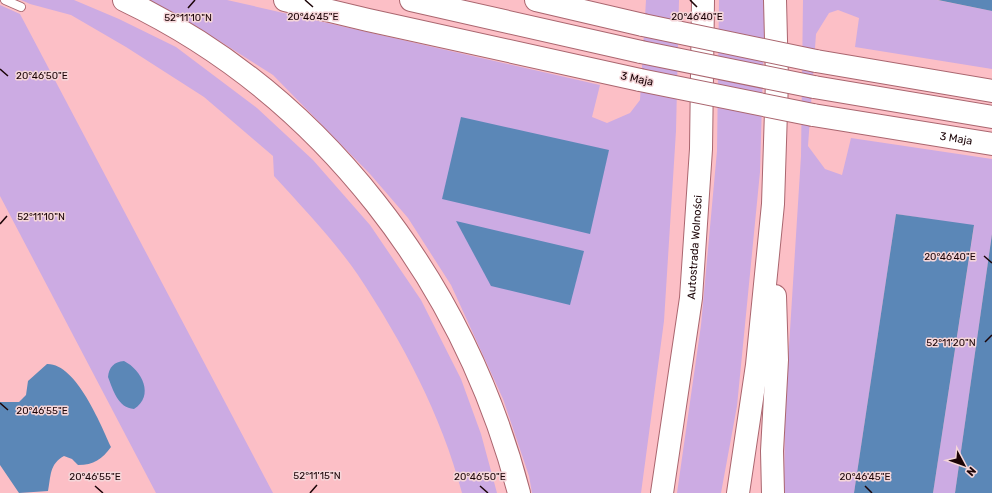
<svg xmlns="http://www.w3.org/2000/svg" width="992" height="493" font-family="Rubik,sans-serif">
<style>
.green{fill:#ccabe3}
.water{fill:#5b87b7}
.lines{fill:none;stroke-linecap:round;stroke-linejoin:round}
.service-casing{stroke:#aa666f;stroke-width:10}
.secondary-casing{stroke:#aa666f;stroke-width:24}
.motorway-casing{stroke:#aa666f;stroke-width:24}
.service{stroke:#fff;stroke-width:8}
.secondary{stroke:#fff;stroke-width:22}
.motorway{stroke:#fff;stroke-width:22}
.secondary-bridge-casing{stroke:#aa666f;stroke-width:24;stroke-linecap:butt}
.motorway-bridge-casing{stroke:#aa666f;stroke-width:24;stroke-linecap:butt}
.secondary-bridge{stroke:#fff;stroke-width:22}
.motorway-bridge{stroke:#fff;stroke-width:22}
.ticks{fill:none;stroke:#1b0407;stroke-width:1.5}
.labels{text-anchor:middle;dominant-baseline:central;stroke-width:3;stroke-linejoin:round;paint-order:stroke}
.street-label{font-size:11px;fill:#1b0407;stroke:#f5d6d9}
.ticks-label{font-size:10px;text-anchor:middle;fill:#1b0407;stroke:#f5d6d9;stroke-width:3;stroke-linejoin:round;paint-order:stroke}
</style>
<rect width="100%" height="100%" fill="#fcbfc6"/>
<g class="green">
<path d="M21 0H74L119 19 176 47 257 108 313 160 370 225 421 300 461 379 481 434 497 493H462C441 414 403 343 358 275 333 239 303 208 274 176L273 156 204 97 126 47 71 15 30 4Z"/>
<polygon points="145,0 227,0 600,85 592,117 607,123 630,113 640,100 646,0 679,0 676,131 664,321 641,493 532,493 529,476 503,399 451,285 408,218 370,174 273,75 196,26"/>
<polygon points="719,0 765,0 760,172 737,406 721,493 677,493 701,325 717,151"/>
<polygon points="803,0 937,0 992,11 992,69 855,47 859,18 838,10 829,13 816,34 808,146 825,169 842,175 851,138 992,159 992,234 955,493 933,493 974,226 896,214 854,493 784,493 785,410 801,156"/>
<polygon points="0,5 20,14 273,493 156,493 0,196"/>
</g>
<g class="water">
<polygon points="938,0 992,0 992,11"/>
<polygon points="461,117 609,150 590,234 442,199"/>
<polygon points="896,214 974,225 933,493 854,493"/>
<polygon points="456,221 584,251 570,305 491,286"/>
<polygon points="992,234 992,493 955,493"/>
<path d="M124 361C142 370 155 396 134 409 118 408 113 390 108 377 109 367 114 362 124 361Z"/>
<path d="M47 364C76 363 101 425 111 447 102 459 94 465 78 465L72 459 64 456C49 464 51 477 48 491L19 493 0 465V402H19L26 395 28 381Z"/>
</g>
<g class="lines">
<g class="service-casing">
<polyline id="service" points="5,0 21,7"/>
</g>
<g class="secondary-casing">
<g id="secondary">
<polyline points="285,0 368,20 640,80"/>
<polyline points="411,0 641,52"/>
<polyline points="814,87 992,117"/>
<path id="s1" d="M813 115 992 144"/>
</g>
</g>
<g class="motorway-casing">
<g id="motorway">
<path d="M124 0C323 95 464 282 519 493"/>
<polyline points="536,0 643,25"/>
<polyline points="816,61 992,91"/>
<path id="s2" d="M662 493 691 298 701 149 703 0"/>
<polyline points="738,493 757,365 773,204 777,80 775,0"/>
<polyline points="773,493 772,451 777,360 775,296"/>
</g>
</g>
<use href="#service" class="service"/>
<use href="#secondary" class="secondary"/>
<use href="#motorway" class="motorway"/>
<g class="secondary-bridge-casing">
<g id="secondary-bridge">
<polyline points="641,52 814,87"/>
<polyline points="640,80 813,115"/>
</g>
</g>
<g class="motorway-bridge-casing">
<polyline id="motorway-bridge" points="643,25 816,61"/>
</g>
<use href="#secondary-bridge" class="secondary-bridge"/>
<use href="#motorway-bridge" class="motorway-bridge"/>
</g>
<path class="ticks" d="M305 0 313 7M690 0 697 7M188 8 195 0M0 69 8 76M0 224 7 216M984 256 992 263M985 342 992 335M0 403 8 410M95 486 103 493M480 486 488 493M865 486 872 493M310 493 317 485"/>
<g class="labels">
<g class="street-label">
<text transform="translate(637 79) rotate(12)">3 Maja</text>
<text stroke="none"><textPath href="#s1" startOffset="145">3 Maja</textPath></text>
<text stroke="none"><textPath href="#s2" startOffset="248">Autostrada Wolności</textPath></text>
</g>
</g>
<g class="ticks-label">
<text x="313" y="20">20°46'45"E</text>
<text x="697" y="20">20°46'40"E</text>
<text x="188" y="21">52°11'10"N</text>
<text x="42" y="79">20°46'50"E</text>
<text x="41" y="220">52°11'10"N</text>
<text x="950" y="260">20°46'40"E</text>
<text x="951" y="346">52°11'20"N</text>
<text x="42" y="414">20°46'55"E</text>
<text x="317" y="479">52°11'15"N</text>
<text x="95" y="480">20°46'55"E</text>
<text x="480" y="480">20°46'50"E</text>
<text x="865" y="480">20°46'45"E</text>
</g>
<g transform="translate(964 465) rotate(131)" stroke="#f5d6d9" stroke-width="3" paint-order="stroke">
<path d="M0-3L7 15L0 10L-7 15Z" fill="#1b0407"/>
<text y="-6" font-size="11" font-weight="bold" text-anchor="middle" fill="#1b0407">N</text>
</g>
</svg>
